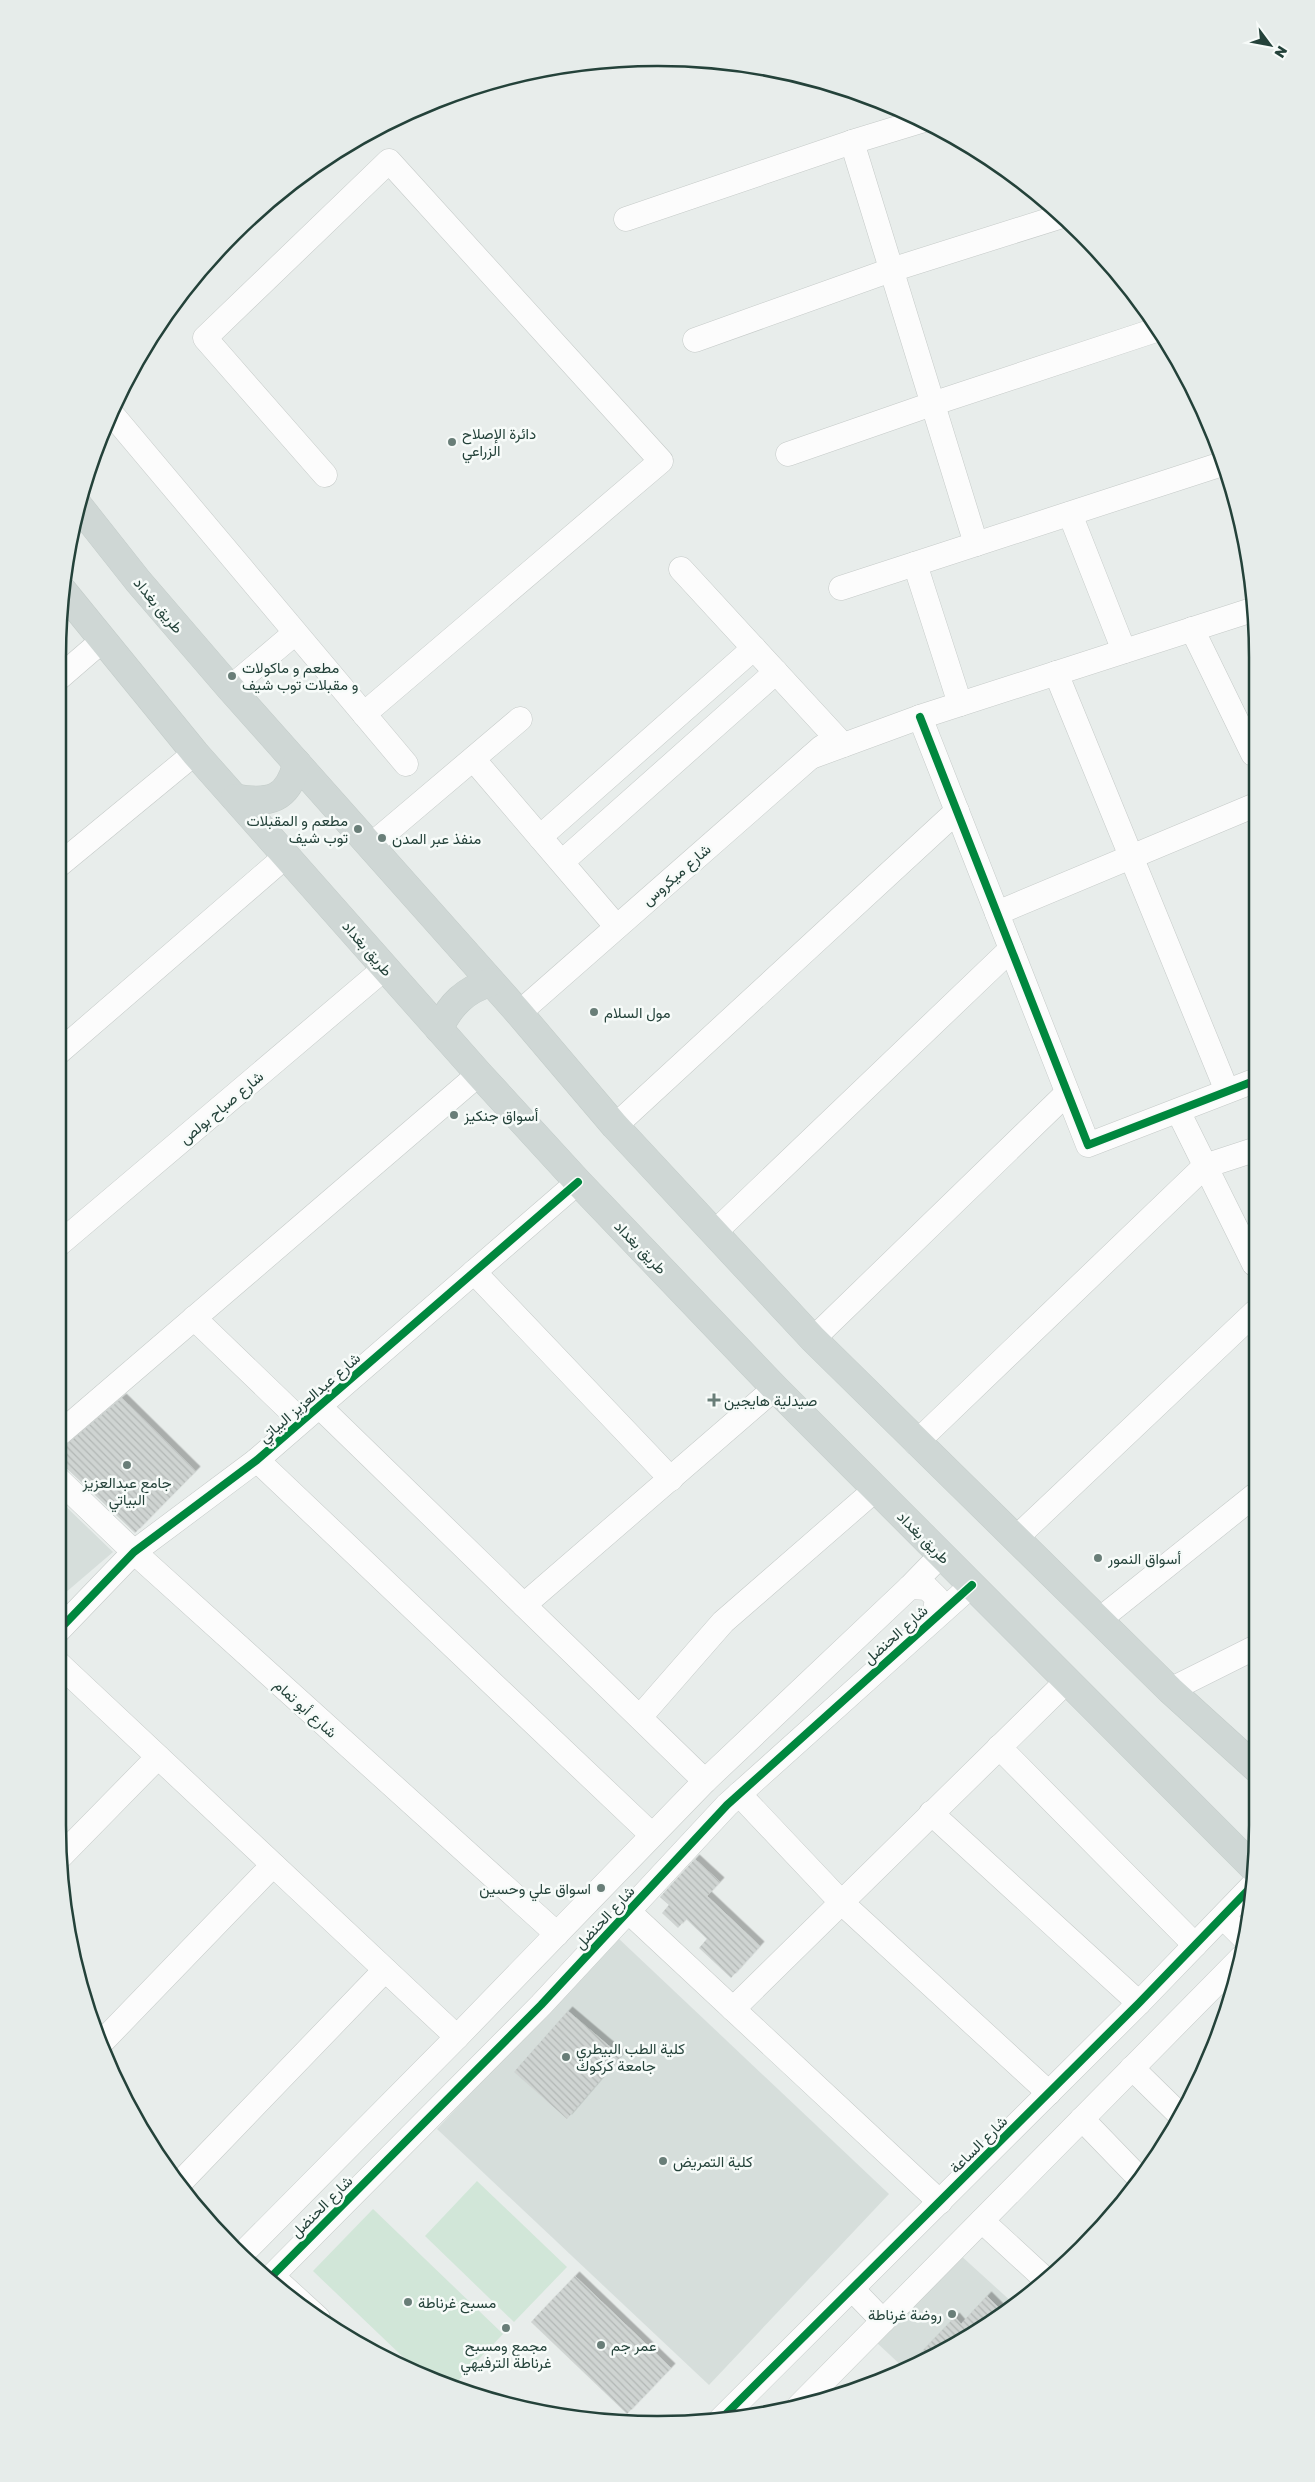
<svg xmlns="http://www.w3.org/2000/svg" width="1315" height="2482" font-family="'Golos Text',Vazirmatn,sans-serif">
<style>
.built{fill:#d6dedb}
.garden{fill:#d1e6d8}
.building{fill:url(#building-back-hatch);filter:url(#shadow)}
.lines{fill:none;stroke-linecap:round;stroke-linejoin:round}
.minor-casing{stroke:#c5cac8;stroke-width:25}
.major-casing{stroke:#c3ccc9;stroke-width:29}
.minor{stroke:#fcfcfc;stroke-width:24}
.major{stroke:#cfd7d5;stroke-width:28}
.cycleway-casing{stroke:#f7fbf9;stroke-width:11}
.cycleway{stroke:#00873e;stroke-width:8}
.poi-dot{fill:#697e78;stroke:#f7fbf9;stroke-width:2}
.labels{text-anchor:middle;dominant-baseline:central;stroke-width:5;stroke-linejoin:round;paint-order:stroke}
.poi-label{font-size:15px;fill:#24423a;stroke:#f7fbf9;text-anchor:start}
.street-label{font-size:15px;fill:#24423a;stroke:#f7fbf9}
.rim{fill:none;stroke:#24423a;stroke-width:2.5}
</style>
<defs>
<pattern id="building-back-hatch" width="6" height="6" patternUnits="userSpaceOnUse" patternTransform="scale(1.25)"><rect width="6" height="6" fill="#cfd4d2"/><path d="M-1 5l2 2M0 0l6 6M5-1l2 2" fill="none" stroke="#b2b7b5"/></pattern>
<filter id="shadow"><feDropShadow dx="4.5" dy="-4.5" stdDeviation="0" flood-color="#0004"/></filter>
</defs>
<rect width="100%" height="100%" fill="#e8edeb"/>
<g class="built">
<polygon points="58,1499 113,1552 58,1599"/>
<polygon points="617,1937 889,2194 709,2385 437,2129"/>
<polygon points="959,2254 1014,2304 991,2324 905,2369 875,2341"/>
</g>
<g class="garden">
<polygon points="477,2181 567,2267 514,2322 425,2236"/>
<polygon points="373,2209 503,2334 452,2387 424,2377 313,2271"/>
</g>
<g class="building">
<polygon points="122,1398 196,1471 135,1533 58,1460 58,1453 64,1447"/>
<polygon points="695,1859 720,1882 707,1896 760,1946 731,1978 699,1948 707,1939 686,1919 678,1928 662,1913 669,1905 660,1897"/>
<polygon points="568,2011 621,2056 567,2119 514,2072"/>
<polygon points="575,2276 671,2368 627,2414 531,2322"/>
<polygon points="987,2296 1004,2313 991,2324 914,2365 912,2362 955,2317 961,2324"/>
</g>
<g class="lines">
<g class="minor-casing">
<g id="minor">
<polyline points="852,142 976,544"/>
<polyline points="626,219 852,142 924,120"/>
<polyline points="695,340 891,270 1062,216"/>
<polyline points="111,413 406,764"/>
<polyline points="788,454 932,404 1159,329"/>
<polyline points="325,475 205,338 389,161 661,461 364,714"/>
<polyline points="1070,514 1124,651"/>
<polyline points="915,564 960,704"/>
<polyline points="681,569 843,745"/>
<polyline points="841,588 1222,464"/>
<polyline points="1192,629 1253,754"/>
<polyline points="1056,673 1227,1091"/>
<polyline points="59,678 103,640"/>
<polyline points="230,688 295,633"/>
<polyline points="920,717 1088,1145 1254,1081"/>
<polyline points="811,757 920,717 1252,610"/>
<polyline points="474,760 616,926"/>
<polyline points="540,837 754,648"/>
<polyline points="370,846 520,719"/>
<polyline points="562,862 776,672"/>
<polyline points="59,865 195,753"/>
<polyline points="997,913 1253,806"/>
<polyline points="519,1013 822,747"/>
<polyline points="58,1053 286,856"/>
<polyline points="1178,1111 1254,1264"/>
<polyline points="615,1126 957,811"/>
<polyline points="714,1233 1011,949"/>
<polyline points="58,1245 385,968"/>
<polyline points="474,1272 671,1479"/>
<polyline points="194,1318 301,1421"/>
<polyline points="813,1339 1067,1093"/>
<polyline points="319,1406 705,1781"/>
<polyline points="58,1435 479,1074"/>
<polyline points="916,1443 1205,1166 1254,1150"/>
<polyline points="257,1460 652,1835"/>
<polyline points="58,1479 134,1552 557,1934"/>
<polyline points="1016,1538 1255,1312"/>
<polyline points="910,1587 927,1588 937,1598 934,1618"/>
<polyline points="524,1605 775,1388"/>
<polyline points="1099,1620 1255,1495"/>
<polyline points="58,1631 134,1552 257,1460 578,1182"/>
<polyline points="58,1663 457,2037"/>
<polyline points="1170,1690 1256,1647"/>
<polyline points="640,1717 723,1622 876,1489"/>
<polyline points="999,1747 1195,1945"/>
<polyline points="739,1794 842,1903 1049,2093"/>
<polyline points="931,1813 1139,2003"/>
<polyline points="61,1856 158,1757"/>
<polyline points="628,1911 940,2202"/>
<polyline points="1223,1917 1244,1938"/>
<polyline points="733,2009 1067,1681"/>
<polyline points="101,2043 273,1865"/>
<polyline points="1132,2068 1180,2115"/>
<polyline points="1082,2119 1140,2179"/>
<polyline points="178,2185 385,1970"/>
<polyline points="982,2221 1045,2279"/>
<polyline points="242,2254 457,2037 705,1781 910,1587 941,1555"/>
<polyline points="272,2276 318,2318"/>
<polyline points="268,2280 541,2005 727,1805 972,1585"/>
<polyline points="852,2289 883,2321"/>
<polyline points="799,2406 1241,1958"/>
<polyline points="721,2419 1139,2003 1252,1886"/>
</g>
</g>
<g class="major-casing">
<g id="major">
<polyline points="78,505 138,581 230,688 519,1013 615,1126 813,1339 1170,1690 1256,1768"/>
<polyline points="63,591 195,753 479,1074 578,1182 775,1388 1255,1869"/>
<path d="M235 798C270 804 288 800 297 763"/>
<path d="M439 1029C450 1005 465 990 491 982"/>
</g>
</g>
<use href="#minor" class="minor"/>
<use href="#major" class="major"/>
<g class="cycleway-casing">
<g id="cycleway">
<polyline points="920,717 1088,1145 1254,1081"/>
<polyline points="58,1631 134,1552 257,1460 578,1182"/>
<polyline points="268,2280 541,2005 727,1805 972,1585"/>
<polyline points="721,2419 1139,2003 1252,1886"/>
</g>
</g>
<use href="#cycleway" class="cycleway"/>
</g>
<g class="poi-dot">
<circle cx="452" cy="442" r="5"/>
<circle cx="232" cy="676" r="5"/>
<circle cx="358" cy="829" r="5"/>
<circle cx="382" cy="838" r="5"/>
<circle cx="594" cy="1012" r="5"/>
<circle cx="454" cy="1115" r="5"/>
<path d="M711.5 1392.5h5v5h5v5h-5v5h-5v-5h-5v-5h5z"/>
<circle cx="127" cy="1465" r="5"/>
<circle cx="1098" cy="1558" r="5"/>
<circle cx="601" cy="1888" r="5"/>
<circle cx="566" cy="2057" r="5"/>
<circle cx="663" cy="2161" r="5"/>
<circle cx="408" cy="2302" r="5"/>
<circle cx="952" cy="2314" r="5"/>
<circle cx="506" cy="2328" r="5"/>
<circle cx="601" cy="2345" r="5"/>
</g>
<g class="labels">
<g class="poi-label">
<text x="462" y="433">دائرة الإصلاح<tspan x="462" dy="17">الزراعي</tspan></text>
<text x="242" y="667">مطعم و ماكولات<tspan x="242" dy="17">و مقبلات توب شيف</tspan></text>
<text x="348" y="820" text-anchor="end">مطعم و المقبلات<tspan x="348" dy="17">توب شيف</tspan></text>
<text x="392" y="838">منفذ عبر المدن</text>
<text x="604" y="1012">مول السلام</text>
<text x="464" y="1115">أسواق جنكيز</text>
<text x="724" y="1400">صيدلية هايجين</text>
<text x="127" y="1482" text-anchor="middle">جامع عبدالعزيز<tspan x="127" dy="17">البياتي</tspan></text>
<text x="1108" y="1558">أسواق النمور</text>
<text x="591" y="1888" text-anchor="end">اسواق علي وحسين</text>
<text x="576" y="2048">كلية الطب البيطري<tspan x="576" dy="17">جامعة كركوك</tspan></text>
<text x="673" y="2161">كلية التمريض</text>
<text x="418" y="2302">مسبح غرناطة</text>
<text x="942" y="2314" text-anchor="end">روضة غرناطة</text>
<text x="506" y="2345" text-anchor="middle">مجمع ومسبح<tspan x="506" dy="17">غرناطة الترفيهي</tspan></text>
<text x="611" y="2345">عمر جم</text>
</g>
<g class="street-label">
<text transform="translate(159 605) rotate(50)">طريق بغداد</text>
<text transform="translate(676 874) rotate(-41)">شارع ميكروس</text>
<text transform="translate(368 948) rotate(49)">طريق بغداد</text>
<text transform="translate(221 1107) rotate(-40)">شارع صباح بولص</text>
<text transform="translate(641 1247) rotate(46)">طريق بغداد</text>
<text transform="translate(309 1397) rotate(-41)">شارع عبدالعزيز البياتي</text>
<text transform="translate(924 1537) rotate(45)">طريق بغداد</text>
<text transform="translate(895 1634) rotate(-42)">شارع الحنضل</text>
<text transform="translate(306 1708) rotate(42)">شارع أبو تمام</text>
<text transform="translate(604 1917) rotate(-47)">شارع الحنضل</text>
<text transform="translate(978 2144) rotate(-45)">شارع الساعة</text>
<text transform="translate(321 2206) rotate(-45)">شارع الحنضل</text>
</g>
</g>
<path d="M0 0H1315V2482H0ZM657 66H658A591 591 0 0 1 1249 657V1825A591 591 0 0 1 658 2416H657A591 591 0 0 1 66 1825V657A591 591 0 0 1 657 66Z" fill="#e6ecea" fill-rule="evenodd"/>
<path class="rim" d="M657 66H658A591 591 0 0 1 1249 657V1825A591 591 0 0 1 658 2416H657A591 591 0 0 1 66 1825V657A591 591 0 0 1 657 66Z"/>
<g transform="translate(1270 45) rotate(122)" stroke="#f7fbf9" stroke-width="4" paint-order="stroke">
<path d="M0-4L9 19L0 12L-9 19Z" fill="#24423a"/>
<text y="-8" font-size="14" font-weight="bold" text-anchor="middle" fill="#24423a">N</text>
</g>
</svg>
